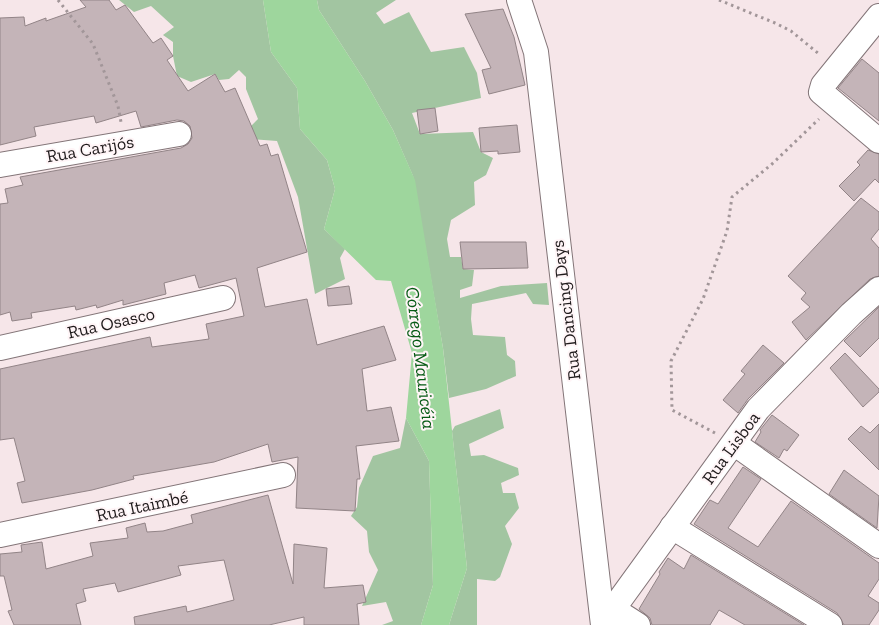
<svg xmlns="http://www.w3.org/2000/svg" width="879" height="625" font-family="'Zilla Slab',serif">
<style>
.green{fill:#a2c5a1}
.water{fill:#9ed69d}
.building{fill:#c4b4b8;stroke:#928487}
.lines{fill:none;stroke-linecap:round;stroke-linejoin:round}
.street-casing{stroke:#837578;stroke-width:26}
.path{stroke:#a29699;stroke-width:3;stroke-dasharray:2.5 4;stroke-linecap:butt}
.street{stroke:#fff;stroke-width:24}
.labels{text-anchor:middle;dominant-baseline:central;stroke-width:4;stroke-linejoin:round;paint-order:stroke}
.street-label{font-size:18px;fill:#1f1a1b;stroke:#fff5f7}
.water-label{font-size:19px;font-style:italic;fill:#055a13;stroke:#fff5f7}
</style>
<rect width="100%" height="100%" fill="#f6e6e9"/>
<g class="green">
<polygon points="119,0 263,0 271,52 297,88 300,129 327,160 335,189 324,229 345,249 340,258 345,279 315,294 298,197 277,141 249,139 251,126 258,119 246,89 246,77 239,70 229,79 219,80 215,74 191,82 177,76 173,56 173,42 163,35 174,27 151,6 134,12"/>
<polygon points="317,0 396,0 376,13 384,24 409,12 431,52 464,47 477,73 481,98 412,113 420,134 473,132 481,152 493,158 486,175 474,182 475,205 451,220 447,239 450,257 461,257 463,269 474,270 472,286 460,290 460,298 501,286 547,283 549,305 533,304 526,293 472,304 471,319 473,335 505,337 507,355 515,361 516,376 486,389 449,398 443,348 413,176 393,130 365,81 319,10"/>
<polygon points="500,409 504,428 469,444 471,456 484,455 518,468 519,475 501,483 503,493 515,493 519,508 505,526 512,544 500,577 495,581 477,579 477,625 449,625 467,568 452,431 455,426"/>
<polygon points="406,418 429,461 433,585 421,625 382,625 393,621 386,602 362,606 378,570 369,552 367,531 351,516 357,507 359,488 373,456 400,448"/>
</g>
<polygon class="water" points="263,0 317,0 319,10 365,81 393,130 415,180 443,348 467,568 449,625 421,625 433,585 429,461 406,418 412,353 391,281 376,280 324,229 335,189 327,160 300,129 297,88 271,52"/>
<g class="building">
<polygon points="80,0 109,0 116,10 125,5 153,43 161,38 173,56 167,60 188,91 215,74 225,92 235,88 260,146 267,144 271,156 278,154 307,252 257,268 265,307 307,299 317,345 384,326 396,360 362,369 367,411 391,407 399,441 356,446 360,479 357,479 355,511 296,508 298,457 272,462 268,444 214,462 133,476 134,479 92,490 22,503 17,483 25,481 14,438 0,440 0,369 150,337 152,347 209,339 206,324 244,316 236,278 199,288 195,275 164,283 166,294 123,305 123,300 97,308 96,305 76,310 75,306 31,313 32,318 12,321 10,312 0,315 0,204 8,203 5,189 23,185 20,177 181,148 188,144 192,138 190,126 184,121 177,120 141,127 136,111 96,123 94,116 34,127 36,136 0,145 0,18 24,17 25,26 46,18 46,21 86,7"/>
<polygon points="503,9 514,37 525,85 489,94 482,70 491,68 465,14"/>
<polygon points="862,59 879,73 879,121 838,88"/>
<polygon points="435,108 438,131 420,134 417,110"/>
<polygon points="517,125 520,152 498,154 498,151 481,152 479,128"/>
<polygon points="868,150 879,154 879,183 875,179 854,201 839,186 860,165 857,162"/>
<polygon points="861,198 879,212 879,229 871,239 879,248 879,276 870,279 806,340 792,322 810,307 801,299 806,293 788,276"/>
<polygon points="460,242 526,242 528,268 463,269"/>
<polygon points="349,286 352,304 328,306 326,289"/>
<polygon points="879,307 879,338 860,357 844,341"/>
<polygon points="763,345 784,363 748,399 738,413 723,400 745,374 741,371"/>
<polygon points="845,353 879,389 879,392 863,407 830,368"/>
<polygon points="772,415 799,435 787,451 784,449 779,458 755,442 761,432 760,430"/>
<polygon points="879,424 879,470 848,439 861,426 870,433"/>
<polygon points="743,467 761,479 728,528 758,547 791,501 879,563 879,579 868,596 879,603 879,610 869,625 844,625 837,613 694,524 710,500 718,504"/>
<polygon points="844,470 879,496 877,528 829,494"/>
<polygon points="268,495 293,584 294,544 327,548 324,588 363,585 366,602 357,604 359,625 304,625 304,617 269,625 135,625 134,617 186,606 187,612 234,600 224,560 178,566 181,575 118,592 115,583 83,589 86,601 76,604 81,625 14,625 8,611 12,610 4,576 0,576 0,554 22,552 21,545 42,542 46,569 93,556 90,543 128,538 126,528 145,523 147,532 163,531 193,523 191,515"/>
<polygon points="691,555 804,625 745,625 719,610 710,625 652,625 650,618 639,609 660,574 659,572 668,558 684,569"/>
</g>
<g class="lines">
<g class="street-casing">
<g id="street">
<polyline points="519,0 536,52 603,625"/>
<polyline points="879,16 823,85 821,92 879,141"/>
<polyline points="0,165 179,134"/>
<polyline points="0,348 223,298"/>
<polyline points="735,444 879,546"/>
<polyline points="672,527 830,625"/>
<polyline points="0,535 283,475"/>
<polyline points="613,609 638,625"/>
<polyline points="603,623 758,409 851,314 879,289"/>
</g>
</g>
<g class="path">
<polyline points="58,0 93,44 118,106 121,122"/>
<polyline points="719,0 775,23 791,31 819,54"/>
<polyline points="715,433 672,410 671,361 703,299 727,231 732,197 772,164 819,119"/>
</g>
<use href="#street" class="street"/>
</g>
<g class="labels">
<g class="street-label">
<text transform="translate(90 149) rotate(-10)">Rua Carijós</text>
<text transform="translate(566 310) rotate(-97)">Rua Dancing Days</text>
<text transform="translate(111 323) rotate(-13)">Rua Osasco</text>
<text transform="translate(731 448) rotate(-54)">Rua Lisboa</text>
<text transform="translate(142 506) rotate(-12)">Rua Itaimbé</text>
</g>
<g class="water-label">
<text transform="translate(421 358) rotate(83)">Córrego Mauricéia</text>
</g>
</g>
</svg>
